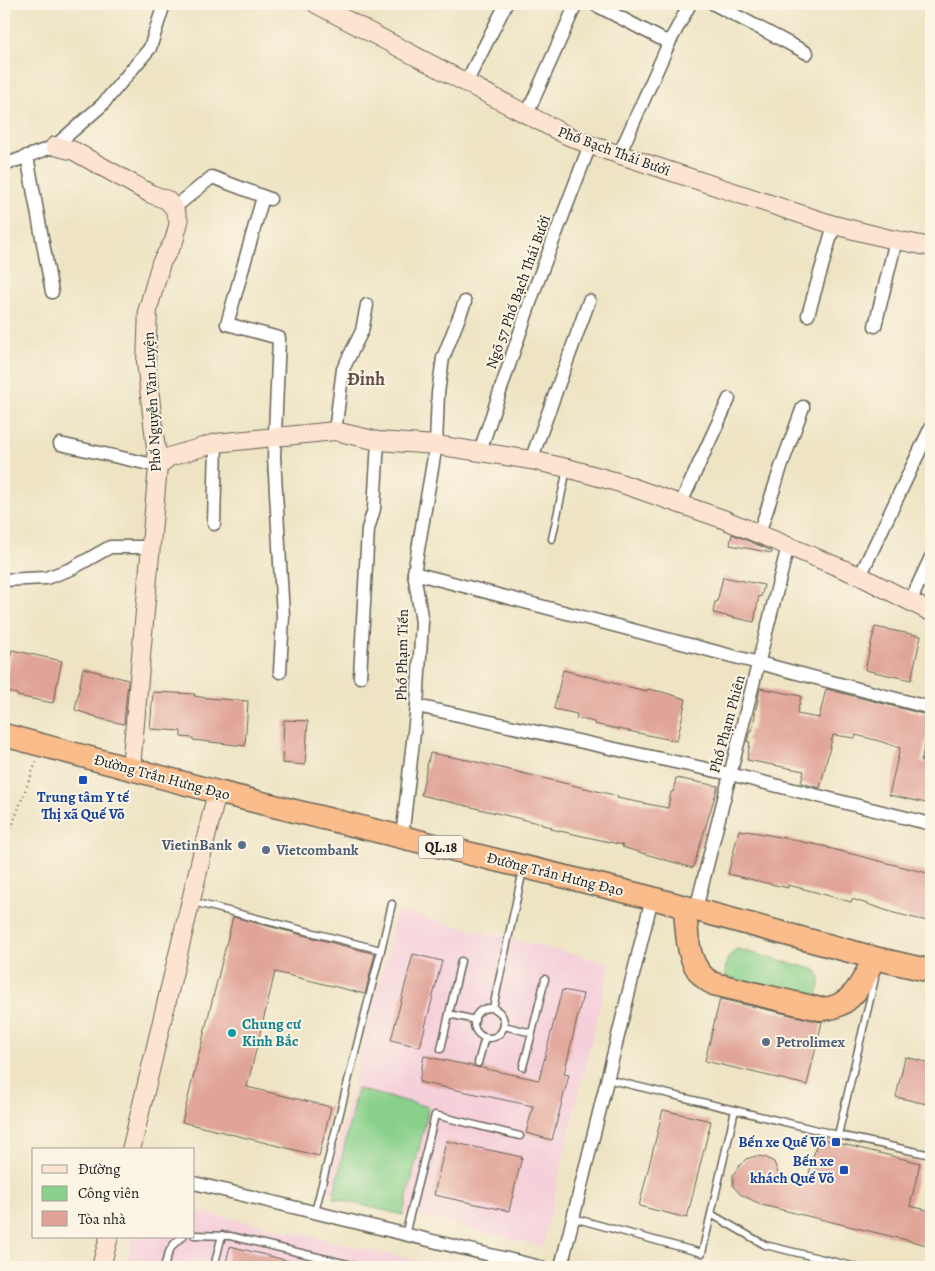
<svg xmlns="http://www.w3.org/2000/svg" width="935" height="1271" font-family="Alegreya,serif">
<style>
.built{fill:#f5cfda}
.green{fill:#89d08b;stroke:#527654}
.building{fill:#e0a397}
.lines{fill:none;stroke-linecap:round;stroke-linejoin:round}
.lane-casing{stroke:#666257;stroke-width:9}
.street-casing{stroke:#666257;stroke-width:15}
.secondary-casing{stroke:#666257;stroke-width:20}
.highway-casing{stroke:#666257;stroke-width:25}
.path{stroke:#666257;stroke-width:2.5;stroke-dasharray:1 4;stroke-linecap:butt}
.lane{stroke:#fff;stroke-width:6}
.street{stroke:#fff;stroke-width:12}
.secondary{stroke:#fde4d0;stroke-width:18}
.highway{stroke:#f9bc8a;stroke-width:22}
.transit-dot{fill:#1a4fb4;stroke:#fcf5e5;stroke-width:2}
.service-dot{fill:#5c6f8a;stroke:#fcf5e5;stroke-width:2}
.culture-dot{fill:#0f9aa8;stroke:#fcf5e5;stroke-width:2}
.labels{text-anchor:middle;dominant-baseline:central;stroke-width:4;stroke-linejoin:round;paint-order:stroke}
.shield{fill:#fcf5e5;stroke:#5f5d58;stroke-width:1}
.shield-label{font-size:14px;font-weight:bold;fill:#1c1c1c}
.street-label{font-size:15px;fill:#1c1c1c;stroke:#fcf5e5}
.transit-label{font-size:15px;font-weight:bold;fill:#164399;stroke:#fcf5e5;text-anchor:end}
.service-label{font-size:15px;font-weight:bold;fill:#4e5e75;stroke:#fcf5e5;text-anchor:start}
.culture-label{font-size:15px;font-weight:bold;fill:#0d838f;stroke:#fcf5e5;text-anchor:start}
.quarter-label{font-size:18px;font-weight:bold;fill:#614b47;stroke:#fcf5e5}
</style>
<rect width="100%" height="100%" fill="#fcf5e5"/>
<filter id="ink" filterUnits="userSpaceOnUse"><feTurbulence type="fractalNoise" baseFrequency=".02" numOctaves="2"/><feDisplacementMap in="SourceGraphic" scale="10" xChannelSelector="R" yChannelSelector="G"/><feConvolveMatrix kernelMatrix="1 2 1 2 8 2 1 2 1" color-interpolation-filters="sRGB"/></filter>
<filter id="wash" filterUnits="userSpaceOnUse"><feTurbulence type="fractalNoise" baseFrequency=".0096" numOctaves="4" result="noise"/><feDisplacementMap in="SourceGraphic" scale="20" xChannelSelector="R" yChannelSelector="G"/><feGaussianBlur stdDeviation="1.12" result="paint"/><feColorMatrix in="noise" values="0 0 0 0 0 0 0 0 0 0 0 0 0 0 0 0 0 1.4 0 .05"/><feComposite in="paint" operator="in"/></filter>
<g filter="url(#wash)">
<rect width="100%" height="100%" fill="#eee4c4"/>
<g class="built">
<polygon points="397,911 610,963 542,1247 326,1192"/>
<polygon points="194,1210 445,1267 126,1267 133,1237 194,1237"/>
</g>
<g class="green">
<path d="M737 949 816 970C823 982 821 991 811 1000L726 977C724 964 727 956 737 949Z"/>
<polygon points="357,1089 429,1107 403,1215 333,1198"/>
</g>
<g id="blocks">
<g class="building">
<polygon points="732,534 772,551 772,553 730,545"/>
<polygon points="723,577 764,585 761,597 759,596 754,622 713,613 715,602 717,602"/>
<polygon points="875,627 921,636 911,680 865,670"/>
<polygon points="12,650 62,661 53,703 17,696 17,694 4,691"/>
<polygon points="83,668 128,680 124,724 97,718 97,717 75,710"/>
<polygon points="563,670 625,686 647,691 648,689 662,692 686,699 677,741 594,724 594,722 576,718 577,714 554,709"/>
<polygon points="760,688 801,696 797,714 819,718 826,689 931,716 921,762 931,763 931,804 889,795 900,748 879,741 856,735 855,738 833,735 820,788 801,783 804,771 747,760 750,742 747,742 750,730 752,731"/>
<polygon points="153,692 195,694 194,696 207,698 248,701 245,746 193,740 193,738 181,737 181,731 150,729"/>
<polygon points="284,720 308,721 305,765 282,763"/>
<polygon points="430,753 468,760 618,796 617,798 668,808 671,792 673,792 676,778 718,786 693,868 622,847 623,845 551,829 552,827 542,825 542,824 421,795"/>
<polygon points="739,830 759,833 828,847 828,848 931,874 931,905 927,921 894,913 852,899 851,902 808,890 788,885 788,888 728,874"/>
<polygon points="233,917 375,954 365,994 275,972 247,1087 331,1107 319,1156 182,1122"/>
<polygon points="413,954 442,961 420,1047 391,1040"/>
<polygon points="562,990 583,994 564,1074 569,1075 552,1140 526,1133 533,1106 419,1082 424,1056 539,1080"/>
<polygon points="720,999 822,1022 807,1085 705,1061"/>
<polygon points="905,1057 931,1063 931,1105 896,1097"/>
<polygon points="663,1110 711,1121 687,1218 639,1206"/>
<polygon points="818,1138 920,1163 910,1206 931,1211 931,1246 762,1205 740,1194 733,1186 733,1175 739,1166 746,1159 756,1156 765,1157 774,1162 779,1176 807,1182"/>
<polygon points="446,1141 522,1157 509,1211 434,1195"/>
<polygon points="230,1246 297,1263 296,1267 225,1267"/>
</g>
</g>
</g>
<g filter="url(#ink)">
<use href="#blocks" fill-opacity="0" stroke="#666257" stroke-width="1"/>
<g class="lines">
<g class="lane-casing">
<g id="lane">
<polyline points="552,539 567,469"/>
<polyline points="193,902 381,950 392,904"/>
<polyline points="493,1008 523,870"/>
<circle cx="489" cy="1023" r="15"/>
<polyline points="449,1014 475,1020"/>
<polyline points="504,1026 532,1033 545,979"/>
<polyline points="441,1049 461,961"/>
<polyline points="478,1063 485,1037"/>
<polyline points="523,1067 532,1033"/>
<polyline points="607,1079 838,1135 931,1155"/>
<polyline points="735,1110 711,1214 765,1245 856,1267"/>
<polyline points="838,1135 875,978"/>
<polyline points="315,1212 381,950"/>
<polyline points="573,1218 702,1253 711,1214"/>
<polyline points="194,1235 230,1236 360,1267"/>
<polyline points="405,1235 435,1115 520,1136"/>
<path d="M164 1267C168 1254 170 1244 183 1237"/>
<polyline points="214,1267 222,1235"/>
</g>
</g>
<g class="street-casing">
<g id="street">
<polyline points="594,4 669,43"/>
<polyline points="714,4 807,53"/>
<polyline points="466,83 506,4"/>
<polyline points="527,114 576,4"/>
<polyline points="619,155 669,43 690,4"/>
<polyline points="27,156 52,292"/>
<polyline points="4,165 55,146 102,105 150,48 164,4"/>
<polyline points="263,197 227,324 279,338 274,457 283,616 280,672"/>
<polyline points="174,208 212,177 270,199"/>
<polyline points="808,315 834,225"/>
<polyline points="875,326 896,240"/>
<polyline points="335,431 343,369 362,331 367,305"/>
<polyline points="60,444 158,466"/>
<polyline points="480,451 535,288 590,145"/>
<polyline points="531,460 589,301"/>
<polyline points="680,505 729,399"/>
<polyline points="214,524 216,443"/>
<polyline points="759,534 782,464 803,407"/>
<polyline points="414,573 931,708"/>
<polyline points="860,576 931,427"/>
<polyline points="4,580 46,578 71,569 110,547 150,547"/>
<polyline points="910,602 931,557"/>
<polyline points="360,677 368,529 374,509 378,441"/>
<polyline points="417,706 730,774 931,824"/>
<polyline points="402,838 417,706 422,622 414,573 436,445 438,393 443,358 465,302"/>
<polyline points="696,909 788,546"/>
<polyline points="194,1183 540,1267"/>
<polyline points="561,1267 652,898"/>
</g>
</g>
<g class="secondary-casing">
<g id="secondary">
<polyline points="316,4 566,135 590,145 834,225 886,238 931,247"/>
<polyline points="55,146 74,151 151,194 167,200 174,208 179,222 174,241 161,263 148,309 146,362 158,466 131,768"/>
<polyline points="158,466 169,457 216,443 335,431 378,441 436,445 531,460 567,468 617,482 723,519 860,576 931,612"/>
<polyline points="131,1150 217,792"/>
<polyline points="101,1267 109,1237"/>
</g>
</g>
<g class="highway-casing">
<g id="highway">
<polyline points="4,735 217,792 652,898 879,959 931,971"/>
<path d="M685 907C687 934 686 971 714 984L820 1009C851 1009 863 982 874 958"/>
</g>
</g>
<polyline class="path" points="4,847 36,762"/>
<use href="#lane" class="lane"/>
<use href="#street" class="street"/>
<use href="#secondary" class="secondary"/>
<use href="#highway" class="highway"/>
</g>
</g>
<g class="transit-dot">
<rect x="78" y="775" width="10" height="10" rx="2.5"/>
<rect x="831" y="1137" width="10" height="10" rx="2.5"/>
<rect x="839" y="1165" width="10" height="10" rx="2.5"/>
</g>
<g class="service-dot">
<circle cx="242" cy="845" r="5"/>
<circle cx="266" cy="850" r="5"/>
<circle cx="766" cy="1042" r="5"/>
</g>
<circle class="culture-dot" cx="232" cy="1033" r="5"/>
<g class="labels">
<rect class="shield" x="418.5" y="835.5" width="45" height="23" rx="4"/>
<g class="shield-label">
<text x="441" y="847">QL.18</text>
</g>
<g class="street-label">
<text transform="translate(614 151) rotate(20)">Phố Bạch Thái Bưởi</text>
<text transform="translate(518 292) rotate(-70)">Ngõ 57 Phố Bạch Thái Bưởi</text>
<text transform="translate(152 402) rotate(-93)">Phố Nguyễn Văn Luyện</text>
<text transform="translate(402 655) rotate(-89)">Phố Phạm Tiến</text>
<text transform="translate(727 724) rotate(-75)">Phố Phạm Phiên</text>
<text transform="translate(162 777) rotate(15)">Đường Trần Hưng Đạo</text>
<text transform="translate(555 874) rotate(14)">Đường Trần Hưng Đạo</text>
</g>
<g class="transit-label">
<text x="83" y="797" text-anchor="middle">Trung tâm Y tế<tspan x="83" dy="17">Thị xã Quế Võ</tspan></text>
<text x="826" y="1142">Bến xe Quế Võ</text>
<text x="834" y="1161">Bến xe<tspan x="834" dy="17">khách Quế Võ</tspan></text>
</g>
<g class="service-label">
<text x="232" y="845" text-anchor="end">VietinBank</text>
<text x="276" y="850">Vietcombank</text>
<text x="776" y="1042">Petrolimex</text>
</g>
<g class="culture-label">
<text x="242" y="1024">Chung cư<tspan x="242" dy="17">Kinh Bắc</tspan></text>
</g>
<g class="quarter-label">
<text x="366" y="379">Đỉnh</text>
</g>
</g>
<rect width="935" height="1271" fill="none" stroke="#fcf5e5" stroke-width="20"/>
<rect x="32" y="1148" width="162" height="90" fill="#fcf5e5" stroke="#a29e95"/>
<rect x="42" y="1165" width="25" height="8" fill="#fde4d0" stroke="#a29e95"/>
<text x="78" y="1174" font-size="15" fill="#1c1c1c">Đường</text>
<rect x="42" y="1186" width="25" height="15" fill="#89d08b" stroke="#a29e95"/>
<text x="78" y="1198" font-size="15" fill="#1c1c1c">Công viên</text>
<rect x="42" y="1211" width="25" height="15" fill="#e0a397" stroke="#a29e95"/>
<text x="78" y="1224" font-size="15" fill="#1c1c1c">Tòa nhà</text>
</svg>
